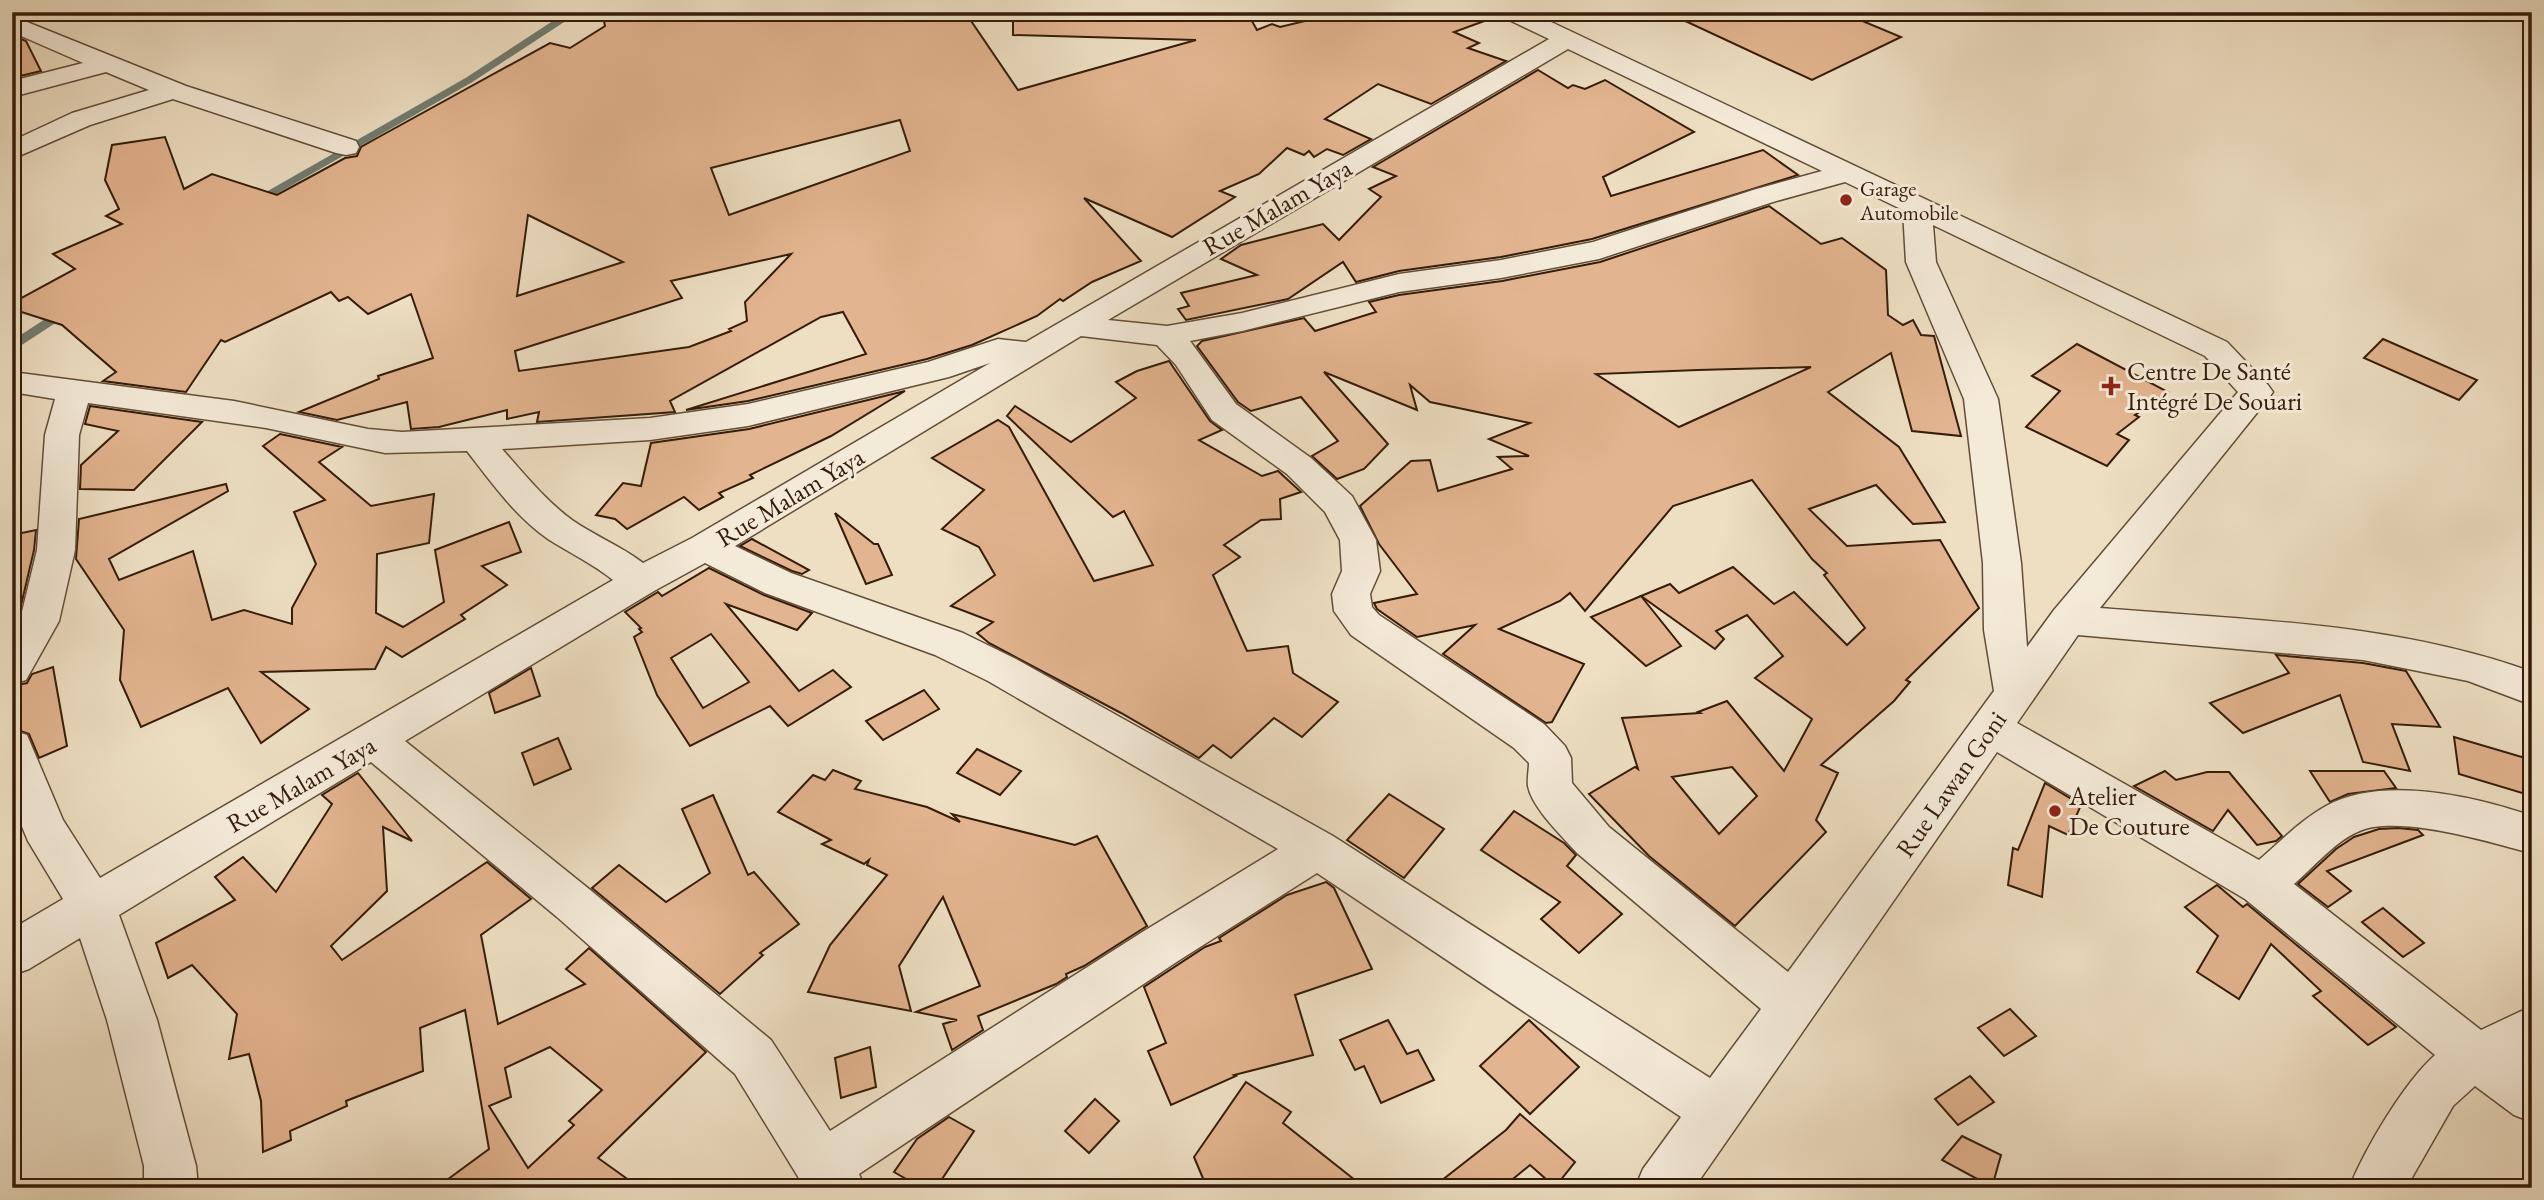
<svg xmlns="http://www.w3.org/2000/svg" width="2544" height="1200" font-family="'EB Garamond',serif">
<style>
.lines{fill:none;stroke-linecap:round;stroke-linejoin:round}
.stream-far1{stroke:#717c71;stroke-width:7}
.stream{stroke:#717c71;stroke-width:9}
.building{fill:#e2b48f;stroke:#351c09;stroke-width:2;fill-rule:evenodd}
.street-casing{stroke:#634d38;stroke-width:3}
.street{fill:#f4ead8;fill-rule:evenodd}
.poi-dot{fill:#8f2418;stroke:#f4ead8;stroke-width:2.5}
.labels{text-anchor:middle;dominant-baseline:central;stroke-width:6;stroke-linejoin:round;paint-order:stroke}
.far-poi-label{font-size:21px;fill:#351c09;stroke:#f4ead8;text-anchor:start}
.street-label{font-size:26px;fill:#351c09;stroke:#f4ead8}
.poi-label{font-size:26px;fill:#351c09;stroke:#f4ead8;text-anchor:start}
</style>
<rect width="100%" height="100%" fill="#eedfc3"/>
<filter id="stains"><feTurbulence type="fractalNoise" baseFrequency=".00286" numOctaves="4"/><feColorMatrix values="0 0 0 0 .2 0 0 0 0 .09 0 0 0 0 .02 0 0 0 .5 -.17"/></filter>
<radialGradient id="worn" r=".72"><stop offset=".6" stop-color="#630" stop-opacity="0"/><stop offset="1" stop-color="#630" stop-opacity=".3"/></radialGradient>
<g class="lines">
<polyline class="stream-far1" points="259,200 469,80 573,12"/>
<polyline class="stream" points="12,346 61,314"/>
</g>
<g class="building">
<path d="M602 12H965L1018 90 1196 40 1013 35V12H1193V16L1219 14 1221 19 1248 14 1257 30 1272 24 1280 27 1343 12H1497L1498 16 1454 32 1479 43 1468 48 1506 61 1431 104 1378 84 1325 119 1371 139 1343 155 1327 149 1314 157 1309 151 1304 155 1287 148 1259 174 1220 191 1235 197 1172 237 1084 198 1141 261 1092 282 1063 301 1060 299 1037 316 972 345 927 359 748 401 686 410 866 354 843 312 821 317 670 401 675 412 537 422 539 412 507 419V410L439 427 411 429 407 402 337 420 299 412 379 379 378 376 433 358 411 294 368 314 348 297 339 301 331 292 225 342 221 340 186 392 103 381 116 372 62 325 12 309V303L75 269 53 254 122 224 106 216 119 209 105 180 112 145 165 137 184 189 212 174 277 195 345 158 357 156 361 147 377 138 550 43 570 48 605 26ZM900 120 910 151 729 215 711 168ZM528 215 623 262 517 296ZM791 254 745 302 747 321 729 329 731 331 689 347 519 371 515 351 682 298 671 281Z"/>
<polygon points="1666,12 1841,12 1901,37 1812,80"/>
<polygon points="12,35 26,41 41,71 12,78"/>
<polygon points="1538,70 1568,88 1573,85 1585,89 1605,80 1694,132 1603,177 1611,196 1763,150 1798,175 1592,239 1501,257 1399,271 1356,282 1343,262 1288,299 1186,320 1178,309 1189,306 1181,293 1257,275 1221,259 1241,245 1323,224 1339,240 1381,197 1369,189 1396,176 1373,167"/>
<path d="M1769 206 1821 244 1842 238 1886 270 1888 315 1903 325 1913 320 1921 335 1934 336 1961 436 1912 431 1891 353 1828 392 1899 447 1945 522 1913 524 1876 485 1809 509 1847 546 1940 540 1979 608 1906 680 1910 682 1894 701 1821 765 1838 773 1816 820 1826 832 1735 926 1649 856 1589 794 1635 767 1638 769 1622 718 1700 713 1698 712 1727 701 1784 771 1812 719 1755 678 1783 656 1747 615 1716 631 1724 639 1715 649 1641 596 1670 584 1679 593 1733 567 1774 604 1794 592 1847 645 1865 628 1824 575 1827 573 1812 559 1752 480 1673 506 1585 611 1570 593 1560 601 1499 629 1584 664 1552 722 1546 723 1443 654 1475 625 1417 637 1377 609 1374 603 1417 594 1379 544 1360 506 1411 461 1430 460 1438 491 1512 469 1498 457 1529 456 1489 439 1530 423 1430 402 1410 385 1417 410 1324 372 1388 444 1364 469 1337 479 1312 456 1338 441 1301 397 1251 411 1238 402 1197 346 1202 341 1304 318 1315 331 1376 312 1369 302 1399 295 1502 281 1600 262ZM1811 367 1679 427 1596 374 1698 370ZM1732 767 1757 796 1719 834 1672 777Z"/>
<polygon points="2383,339 2477,380 2459,400 2364,358"/>
<polygon points="2077,344 2168,392 2135,415 2139,417 2117,434 2129,440 2107,466 2026,427 2060,391 2032,376"/>
<polygon points="1169,361 1210,421 1222,430 1199,440 1262,476 1278,471 1301,492 1280,499 1281,519 1261,520 1224,545 1240,557 1213,575 1247,651 1288,646 1293,673 1338,702 1302,737 1274,718 1231,758 1213,745 1199,758 1121,713 989,643 977,633 993,622 951,606 995,575 979,547 942,529 984,490 932,458 998,420 1009,427 1094,581 1153,565 1124,511 1113,517 1007,416 1015,406 1071,442 1136,398 1116,382 1137,371"/>
<polygon points="905,391 831,436 750,475 753,478 719,493 723,497 699,510 684,497 627,529 615,519 596,515 623,483 641,486 651,443 749,429"/>
<polygon points="90,406 202,422 134,490 80,489 81,465 118,431 85,424"/>
<polygon points="280,434 342,447 319,462 371,506 434,494 429,543 377,554 376,613 403,627 444,602 435,550 509,522 521,552 482,566 507,585 461,615 465,619 402,657 386,647 375,669 261,672 309,709 261,743 228,688 141,727 120,680 124,630 76,559 79,519 226,484 228,491 109,559 119,580 193,551 212,620 244,610 292,624 292,608 316,564 294,512 325,500 263,446"/>
<polygon points="835,513 874,544 878,544 892,575 866,584"/>
<polygon points="36,530 34,550 19,614 12,616 12,535"/>
<polygon points="752,539 809,570 802,574 792,571 740,546"/>
<path d="M709 568 764 595 812 613 797 630 726 604 799 691 833 670 851 687 788 726 770 706 690 746 657 695 634 637 642 632 639 629 641 628 625 612 658 592 662 596ZM711 634 749 682 703 708 671 658Z"/>
<polygon points="1641,596 1681,646 1646,666 1591,617"/>
<polygon points="2276,655 2363,663 2406,671 2440,727 2392,724 2410,771 2363,762 2340,695 2243,733 2210,703 2289,673"/>
<polygon points="53,667 67,746 39,758 29,734 12,728 12,686 27,683 32,674"/>
<polygon points="531,668 540,696 495,713 489,693"/>
<polygon points="924,690 939,709 883,740 866,721"/>
<polygon points="2454,737 2532,760 2532,796 2459,774"/>
<polygon points="558,738 571,769 534,785 522,753"/>
<polygon points="977,749 1021,771 1000,795 957,773"/>
<polygon points="833,770 861,781 855,789 927,807 960,822 952,814 1075,845 1097,836 1147,926 1084,966 1066,974 1067,977 1056,984 978,1016 983,1030 952,1050 943,1024 957,1020 916,1012 980,986 943,897 899,966 911,1011 808,992 830,945 887,875 867,865 869,860 864,864 822,844 831,840 778,812 813,775 825,780"/>
<polygon points="2165,771 2176,780 2207,772 2229,772 2282,836 2276,841 2257,845 2228,810 2213,831 2134,786"/>
<polygon points="2310,771 2384,771 2396,788 2348,794 2330,802"/>
<path d="M358 773 412 841 383 827 387 891 331 946 342 960 487 862 531 899 481 935 498 1024 585 984 566 969 589 948 706 1052 598 1158 640 1188H436L489 1149 465 1010 420 1028 423 1071 346 1101 347 1106 290 1131 291 1140 263 1152 261 1101 249 1054 229 1059 237 1014 192 965 168 978 156 943 235 900 215 877 243 857 276 892 332 804 322 795ZM550 1047 602 1090 569 1121 574 1125 528 1168 489 1106 511 1097 505 1068Z"/>
<polygon points="2045,783 2081,805 2068,835 2049,826 2042,897 2008,885 2013,848 2018,850"/>
<polygon points="1389,794 1444,829 1404,878 1347,840"/>
<polygon points="713,795 748,875 754,872 799,924 760,953 763,955 720,994 592,888 619,865 666,902 710,873 682,809"/>
<polygon points="1514,811 1564,843 1576,855 1567,866 1622,914 1579,953 1541,919 1560,902 1481,850"/>
<polygon points="2398,828 2418,830 2423,835 2327,871 2351,891 2328,907 2298,884 2336,849 2354,837 2379,829"/>
<polygon points="1326,882 1334,888 1372,969 1295,995 1313,1055 1234,1075 1236,1076 1171,1105 1148,1051 1166,1043 1144,987 1205,947 1221,941 1219,938 1287,895"/>
<polygon points="2217,885 2243,907 2247,904 2396,1027 2368,1045 2313,996 2321,991 2271,944 2239,999 2197,972 2218,936 2185,907"/>
<polygon points="2383,908 2424,943 2403,957 2362,922"/>
<polygon points="2010,1009 2036,1036 2004,1056 1978,1028"/>
<polygon points="1388,1020 1407,1054 1418,1050 1434,1080 1381,1103 1364,1066 1355,1070 1340,1040"/>
<polygon points="1529,1020 1579,1067 1530,1114 1480,1066"/>
<polygon points="870,1047 876,1087 841,1098 835,1058"/>
<polygon points="1970,1076 1994,1102 1958,1125 1935,1099"/>
<polygon points="1246,1082 1291,1112 1283,1123 1365,1188 1207,1188 1194,1157"/>
<polygon points="1095,1099 1119,1121 1089,1153 1065,1131"/>
<polygon points="1520,1114 1575,1162 1555,1187 1530,1165 1502,1188 1432,1188 1506,1130"/>
<polygon points="949,1117 974,1131 936,1188 922,1188 894,1172 917,1139"/>
<polygon points="1962,1136 2001,1155 1992,1187 1942,1160"/>
</g>
<g class="lines">
<g class="street-casing">
<g id="street">
<path d="M1499 12H1530L2227 342 2268 385 2273 392 2268 399 2100 608C2245 620 2394 622 2532 672V705L2468 681 2363 660 2078 635 2017 723 2259 860C2281 841 2301 820 2326 806 2382 775 2474 796 2532 816V848L2523 851C2484 840 2400 816 2362 830 2337 839 2314 867 2294 884L2481 1030 2532 1006V1055L2523 1060 2532 1067V1122L2514 1115 2475 1086 2453 1106 2406 1188H2349C2366 1147 2403 1084 2435 1055L2245 899 1997 752 1694 1188H1635L1643 1169 1681 1117 1317 873 1178 961 859 1174 865 1188H805L735 1074 557 917 371 762 119 915 157 1020 196 1166 198 1188H144V1166L107 1020 80 938 29 969 12 975V929L63 899 28 841 12 803V730L27 735 63 820 100 878 613 580C593 564 570 553 548 539 515 516 491 482 467 451L385 453 266 428 88 403 79 435 75 550 59 621 26 680 12 684V633L20 620 37 550 45 435 55 399 12 392V372L234 401 368 429 402 432 650 418 748 404 928 362 998 339 1026 342 1549 39 1503 17ZM1568 49 1822 171 1753 190 1593 242 1501 260 1399 274 1242 313 1167 326 1108 320ZM1845 182 1903 210 1906 262 1964 399 1983 563 1984 630 1994 691 1788 972 1609 827 1572 783 1571 758 1565 746 1544 724 1379 615 1372 607 1370 594 1380 571 1376 540 1352 496 1311 458 1236 404 1190 341 1242 331 1399 292 1501 278 1599 259 1773 202ZM1933 225 2205 356 2238 392 2054 610 2027 647 2021 563 1998 399 1936 262ZM1081 336 1157 345 1176 365 1212 420 1287 474 1325 512 1340 540 1342 571 1332 594 1334 611 1351 635 1514 748 1529 763C1529 770 1527 779 1528 786 1532 808 1563 837 1577 853L1761 1009 1710 1078 1333 836 1016 659 963 633 791 573 735 546ZM990 363 692 538 643 563C621 546 595 536 572 520 545 500 524 474 502 449L650 440 748 426 949 377ZM705 563 765 593 935 655 988 681 1278 849 1144 931 830 1131 771 1040 589 889 405 741 654 591Z"/>
<polygon points="12,16 186,86 356,141 359,147 356,153 346,155 336,153 173,99 90,125 12,159 12,141 72,113 149,90 106,72 12,97 12,81 83,63 12,32"/>
</g>
</g>
<use href="#street" class="street"/>
</g>
<g class="poi-dot">
<circle cx="1846" cy="200" r="7"/>
<path d="M2107.5 375.5h7v7h7v7h-7v7h-7v-7h-7v-7h7z"/>
<circle cx="2055" cy="811" r="7"/>
</g>
<g class="labels">
<g class="far-poi-label">
<text x="1860" y="188">Garage<tspan x="1860" dy="24">Automobile</tspan></text>
</g>
<g class="street-label">
<text transform="translate(1277 207) rotate(-30)">Rue Malam Yaya</text>
<text transform="translate(790 497) rotate(-31)">Rue Malam Yaya</text>
<text transform="translate(301 784) rotate(-30)">Rue Malam Yaya</text>
<text transform="translate(1951 784) rotate(-55)">Rue Lawan Goni</text>
</g>
<g class="poi-label">
<text x="2127" y="371">Centre De Santé<tspan x="2127" dy="30">Intégré De Souari</tspan></text>
<text x="2069" y="796">Atelier<tspan x="2069" dy="30">De Couture</tspan></text>
</g>
</g>
<rect width="2544" height="1200" fill="none" stroke="#eedfc3" stroke-width="42"/>
<rect x="14" y="14" width="2516" height="1172" fill="none" stroke="#351c09" stroke-width="3.5"/>
<rect x="21" y="21" width="2502" height="1158" fill="none" stroke="#351c09" stroke-width="2"/>
<rect width="100%" height="100%" filter="url(#stains)"/>
<rect width="100%" height="100%" fill="url(#worn)"/>
</svg>
